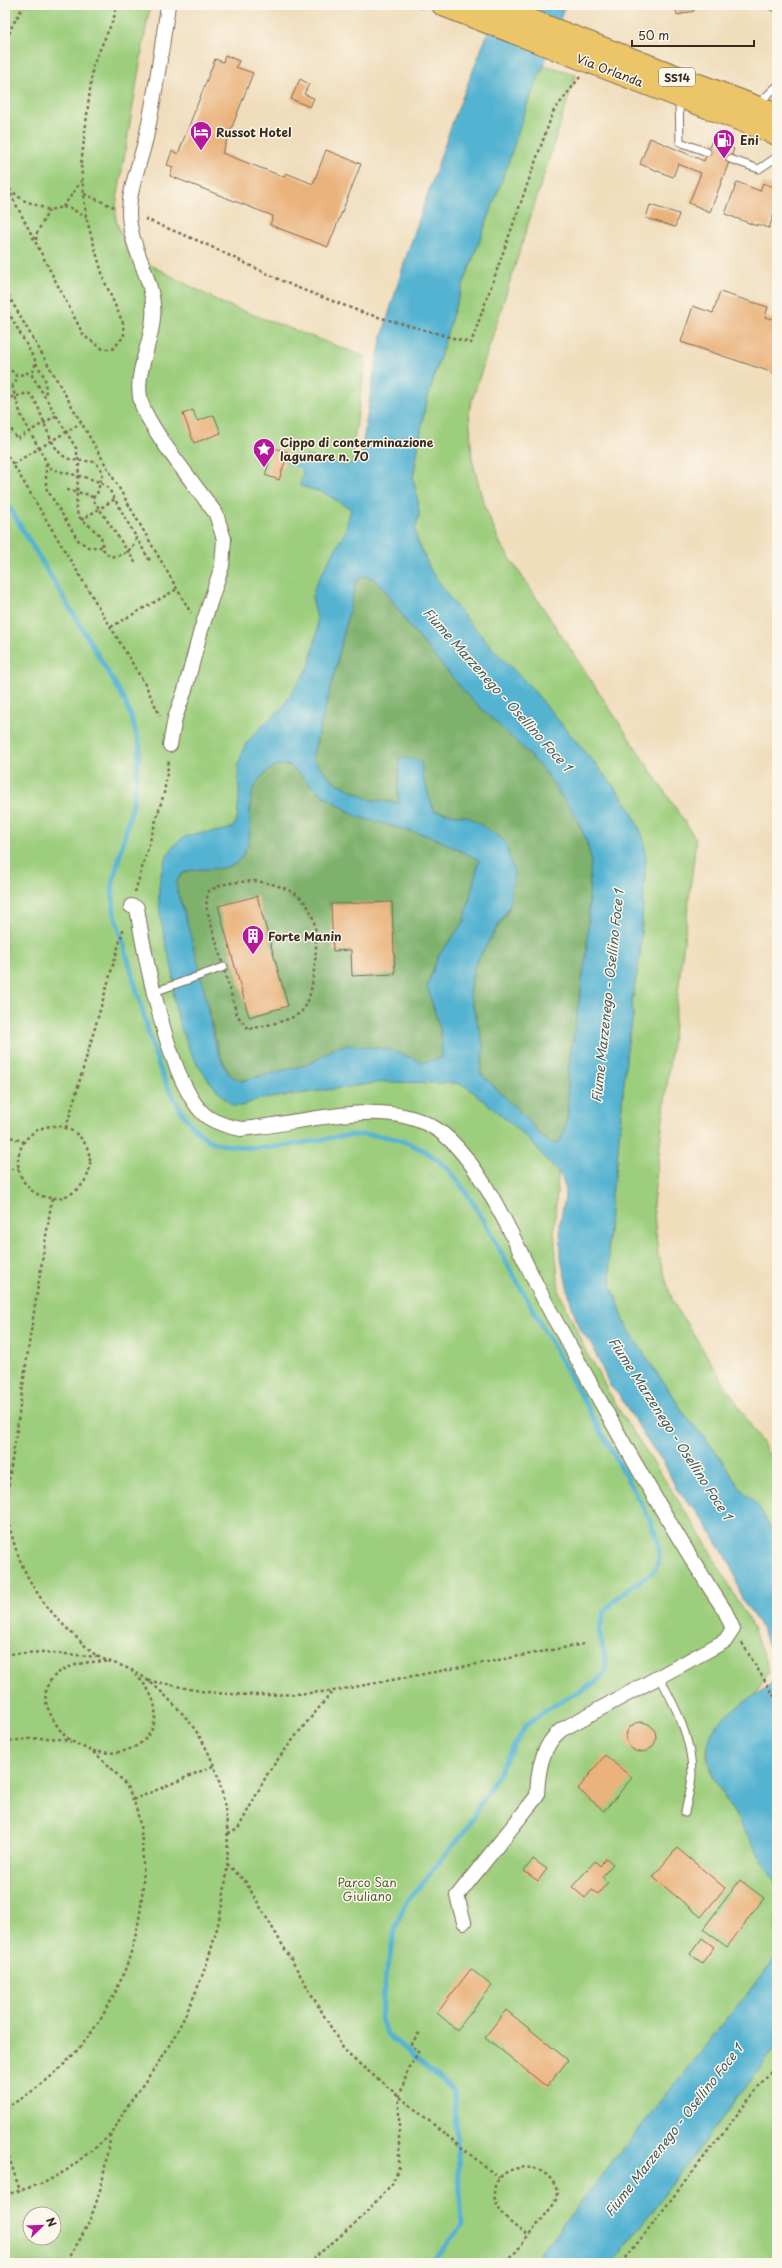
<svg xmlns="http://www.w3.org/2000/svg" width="782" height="2268" font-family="'Playpen Sans',sans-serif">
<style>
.green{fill:#9dce7d;stroke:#6c7c4e;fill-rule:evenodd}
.forest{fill:#7eb16c;stroke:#5c6e45}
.water{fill:#54b3d2;stroke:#486e78;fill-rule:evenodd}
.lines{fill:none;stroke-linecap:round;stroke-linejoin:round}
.stream{stroke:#54b3d2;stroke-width:5}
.building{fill:#eab27b}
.service-casing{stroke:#7a6955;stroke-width:9}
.minor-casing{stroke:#7a6955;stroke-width:16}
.primary-casing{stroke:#7a6955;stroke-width:24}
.path{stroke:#7a6955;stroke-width:2.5;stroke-dasharray:3 3;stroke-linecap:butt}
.service{stroke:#fff;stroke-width:7}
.minor{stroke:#fff;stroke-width:14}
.primary{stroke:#edc569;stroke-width:22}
.labels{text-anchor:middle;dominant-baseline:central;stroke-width:3;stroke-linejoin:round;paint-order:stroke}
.shield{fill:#fbf7ec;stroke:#75685c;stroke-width:1}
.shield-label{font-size:11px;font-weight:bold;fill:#3b2a1e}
.street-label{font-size:12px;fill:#3b2a1e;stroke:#fbf7ec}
.poi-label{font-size:12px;font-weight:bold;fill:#3b2a1e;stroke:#fbf7ec;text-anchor:start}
.park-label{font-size:12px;fill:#585b3a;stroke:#fbf7ec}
.water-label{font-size:13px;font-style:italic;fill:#445a5d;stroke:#fbf7ec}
</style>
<rect width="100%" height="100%" fill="#fbf7ec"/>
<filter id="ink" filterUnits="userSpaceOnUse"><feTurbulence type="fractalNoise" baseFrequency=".025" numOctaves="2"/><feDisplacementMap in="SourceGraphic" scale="8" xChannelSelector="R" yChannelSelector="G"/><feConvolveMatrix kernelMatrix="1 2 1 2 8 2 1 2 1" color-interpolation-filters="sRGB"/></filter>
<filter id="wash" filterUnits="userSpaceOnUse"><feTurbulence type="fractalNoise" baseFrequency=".012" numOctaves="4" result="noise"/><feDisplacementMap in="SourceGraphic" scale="16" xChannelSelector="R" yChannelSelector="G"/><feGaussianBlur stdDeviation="0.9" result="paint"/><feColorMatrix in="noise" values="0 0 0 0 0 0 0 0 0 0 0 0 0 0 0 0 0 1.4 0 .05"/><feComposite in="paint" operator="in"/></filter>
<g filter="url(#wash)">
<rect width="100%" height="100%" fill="#f0ddbc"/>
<g class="green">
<path d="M5 5H150L116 206V220L128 253 222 303 366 357 353 448 379 557 571 1001 554 1231 559 1292 586 1352 622 1415 702 1537 753 1628 769 1671 754 1697 716 1724 707 1748V1762L715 1781 777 1885V1956L532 2263H5ZM30 2214H54V2238H30Z"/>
<polygon points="544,65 576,74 469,410 472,459 484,505 500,543 696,839 653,1204 658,1255 673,1302 777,1467 777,1540 759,1507 740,1488 717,1453 686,1416 640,1348 625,1323 611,1283 608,1245 611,1194 616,1171 627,1047 633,1017 632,1001 640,955 646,857 643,837 630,808 612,784 527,683 494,650 456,607 431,571 417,540 415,530 419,515 418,501 413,478 425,407 455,307 489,216 528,102"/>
<polygon points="777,2046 777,2263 612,2263"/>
</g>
<g class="forest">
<polygon points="364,576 372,578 385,590 410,627 468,695 522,747 544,771 575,815 585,837 591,858 587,950 568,1073 568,1113 564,1134 558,1143 552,1143 542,1137 522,1114 480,1073 484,1047 469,992 474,966 510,907 469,817 434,811 423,778 420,761 398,791 400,803 371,800 332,780 312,758 336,667 356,581"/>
<polygon points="277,765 289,765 323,795 358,817 433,837 479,860 464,922 439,955 427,986 441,1032 442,1058 423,1062 406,1057 336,1047 310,1064 241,1081 231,1077 219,1053 183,908 176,888 177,881 182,874 191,870 229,867 250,821 250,799 254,784 267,771"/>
</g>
<g class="water">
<path d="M499 5H565L544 65 528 102 508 164 455 307 425 407 413 478 418 501 419 515 415 530 417 540 431 571 456 607 494 650 527 683 612 784 630 808 643 837 646 857 640 955 632 1001 633 1017 627 1047 616 1171 611 1195 608 1245 611 1283 625 1323 640 1348 686 1416 717 1453 740 1488 759 1507 777 1540V1885L715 1781C690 1721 735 1713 773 1682L775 1671 768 1644 759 1624 742 1599 732 1567 702 1518 677 1490 664 1463 649 1443 619 1395 610 1386 592 1345 579 1328 571 1303 561 1259 560 1222 565 1197 564 1183 561 1176 527 1138 509 1122 467 1087 455 1083 384 1082 256 1100 242 1106H233C219 1094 206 1078 196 1062 187 1048 176 1017 174 1000 172 991 175 982 173 973 164 933 146 884 173 847 189 826 212 837 233 827L237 820 239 794 238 765 245 745 260 728 282 708 309 667 317 632V619L312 597 316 584 345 532 351 509 324 493 300 486 306 456 347 466 361 455 372 384 382 336 406 257 453 121ZM364 576 373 578 385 590 410 627 468 696 522 747 544 771 575 815 585 837 591 858 587 950 568 1073V1113L564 1134 558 1143H552L542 1137 522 1114 480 1073 484 1047 469 992 474 966 509 907 514 873 505 841 469 817 434 811 423 778 421 761 400 757 398 791 399 803 371 800 332 780 312 758 336 667 356 581ZM277 765H289L323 795 358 817 433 837 479 860 464 922 439 955 427 986 441 1032 442 1058 423 1062 387 1049 348 1045 336 1047 310 1064 241 1081C233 1078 230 1076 225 1068 210 1039 208 1003 200 972 196 955 191 939 187 922 185 913 174 889 177 881 184 859 226 879 241 858 264 824 230 793 277 765Z"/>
<polygon points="777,1956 777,2046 612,2263 532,2263"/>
</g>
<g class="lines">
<g class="stream">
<polyline points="279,458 309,470"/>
<path d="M5 500 123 697 131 716 140 747 133 803 112 886 114 911C124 945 133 978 143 1012 150 1039 157 1067 171 1093 179 1108 192 1129 207 1139 214 1144 224 1145 233 1146 308 1158 367 1105 439 1161 467 1183 495 1243 513 1274 558 1355 603 1435 648 1516L659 1543V1558L655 1570 618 1597 605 1611 599 1631 606 1661 605 1672 595 1683 550 1707 526 1725 465 1831 405 1904 396 1926 385 1978 381 2019 387 2034 454 2091 462 2225 432 2263"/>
</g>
</g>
<g id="blocks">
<g class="building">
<polygon points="675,5 693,5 694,11 677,15"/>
<polygon points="760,5 777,5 777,13"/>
<polygon points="225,55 239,61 236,67 253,73 222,153 284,177 286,173 313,184 326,150 361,164 328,247 270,225 273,216 170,176 173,167 167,165 172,151 178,154 215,59 223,62"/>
<polygon points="300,79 309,84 304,94 314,98 310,107 291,99"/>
<polygon points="650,138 704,161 712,140 734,149 710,212 689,203 701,173 678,164 673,177 640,164"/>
<polygon points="737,182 760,191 763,183 777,188 777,205 769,228 757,224 757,226 725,214"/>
<polygon points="650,205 679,214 675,227 646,218"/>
<polygon points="720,292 768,307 765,317 777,320 777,374 681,342 693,306 713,313"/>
<polygon points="193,410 197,421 214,415 221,433 194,443 183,414"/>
<polygon points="274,448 288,452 279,480 265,475"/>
<polygon points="257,896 288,1006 249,1017 218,906"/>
<polygon points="392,902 395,974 352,976 351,950 333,951 331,904"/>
<circle cx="641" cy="1737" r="15"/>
<polygon points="605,1755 632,1778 604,1811 578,1789"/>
<polygon points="677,1848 725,1888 701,1917 653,1877"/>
<polygon points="606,1858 613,1864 602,1877 608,1882 598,1894 592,1890 585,1898 572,1887 595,1861 600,1866"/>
<polygon points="533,1859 547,1869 538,1881 524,1871"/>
<polygon points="740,1880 764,1898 727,1947 703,1929"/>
<polygon points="702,1938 714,1947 702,1963 690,1954"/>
<polygon points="471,1969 492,1986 457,2030 437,2013"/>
<polygon points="506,2010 568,2060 547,2087 485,2037"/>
</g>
</g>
</g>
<g filter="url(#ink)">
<use href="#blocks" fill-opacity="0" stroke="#7a6955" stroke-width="1"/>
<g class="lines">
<g class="service-casing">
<g id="service">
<polyline points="679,99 680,142 707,152"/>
<polyline points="757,105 777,86"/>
<polyline points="730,159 759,169 777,157"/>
<polyline points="154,992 224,967"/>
<path d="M659 1676C675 1706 692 1738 692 1774 692 1786 687 1800 685 1813"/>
</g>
</g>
<g class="minor-casing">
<g id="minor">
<path d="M168 5C162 48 156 91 147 133 142 159 129 187 129 213 129 249 157 282 153 318 151 349 130 379 144 410 160 443 194 483 216 514L224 539 222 566 201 630 185 690 175 718 170 745"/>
<path d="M131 906 137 908C144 954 171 1094 209 1118 219 1124 230 1127 241 1129 299 1125 378 1096 433 1127 477 1152 514 1240 537 1286 547 1306 558 1326 570 1346 619 1436 669 1526 725 1611L733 1629 725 1641 561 1730C541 1746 538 1772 537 1796L457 1896 464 1922"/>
</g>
</g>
<g class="primary-casing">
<g id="primary">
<polyline points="443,5 777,134"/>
<polyline points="490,5 777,115"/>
</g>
</g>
<g class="path">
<polyline points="414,5 425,9"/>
<polyline points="5,45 12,26 24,5"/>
<polyline points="5,177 8,189 84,336 103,349 113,349 124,336 123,323 104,280 86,217 81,165 93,65 114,18 116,5"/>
<polyline points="9,189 23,200 49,210 63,207 70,208 86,217"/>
<polyline points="84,194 114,207"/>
<polyline points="63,207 82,180"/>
<polyline points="145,219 201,242 293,286 364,313 471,343 553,112 580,77"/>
<polyline points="36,240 37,233 49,210"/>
<polyline points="5,290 191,613"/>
<polyline points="5,306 36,362 33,371 17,376"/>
<polyline points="5,321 11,317"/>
<polyline points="5,352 10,350"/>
<polyline points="36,363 45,378 46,395"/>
<polyline points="5,371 10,370 15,373 17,379 12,386 5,385"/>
<path d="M12 386 21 415 49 467C65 476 96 475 109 489L136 537C135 549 121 558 109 556L103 549 101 536 78 516 76 507 79 464 76 448 30 372"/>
<path d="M5 399 28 393C41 398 46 449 67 458 76 462 85 460 95 462L103 472 97 494 92 498"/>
<polyline points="5,419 17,439 57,415"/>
<polyline points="5,451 146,686 160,716"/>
<polyline points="13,464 81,423"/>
<polyline points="46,464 46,488 78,540 88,547 103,547"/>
<polyline points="67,490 90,495 137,565"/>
<polyline points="81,520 115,499"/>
<polyline points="136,537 150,561"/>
<polyline points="111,627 177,589"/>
<path d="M254 881C313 888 321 917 314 970 312 983 311 1001 302 1011 295 1020 260 1027 248 1029L237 1015 206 906 208 892C221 882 238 882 254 881Z"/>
<polyline points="135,892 164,793 169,760"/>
<circle cx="54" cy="1162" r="36"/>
<polyline points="66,1128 124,927"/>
<polyline points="5,1135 24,1142"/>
<polyline points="5,1169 19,1169"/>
<path d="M52 1198C40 1275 27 1352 17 1429 12 1464 2 1502 12 1536 23 1577 44 1608 75 1636 82 1643 89 1650 97 1656 107 1662 120 1664 131 1670 150 1679 166 1696 181 1712 262 1801 224 1951 170 2044 153 2075 125 2103 112 2135 106 2150 106 2167 102 2182 95 2212 83 2239 64 2263"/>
<polyline points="5,1518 7,1505"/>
<polyline points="742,1643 777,1701"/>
<polyline points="5,1654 43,1652 98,1657"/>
<path d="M148 1681C169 1683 188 1690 208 1692 251 1697 291 1695 333 1691L584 1644"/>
<polyline points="5,1727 10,1741"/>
<path d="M5 1744 10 1741C31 1739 51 1735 71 1742"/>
<path d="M93 1751C151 1763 178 1709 132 1672"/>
<polyline points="133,1800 213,1766"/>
<polyline points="228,1834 238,1829 269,1771 298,1733 333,1691"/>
<polyline points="227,1864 245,1881 343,2048 351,2057 499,2178"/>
<path d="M5 2108C95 2060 147 1961 143 1860 142 1835 140 1809 127 1787 119 1776 109 1765 98 1756 90 1749 79 1746 70 1740 59 1732 49 1714 46 1702 40 1668 86 1659 110 1662"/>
<polyline points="5,2145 20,2191"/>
<polyline points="5,2195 44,2183 67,2170 112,2134"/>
<polyline points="308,2263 357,2222 392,2184 399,2167 399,2098 409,2067 419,2052 411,2044 420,2032"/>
<path d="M507 2263 554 2204C558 2196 558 2190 553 2182 533 2152 479 2172 498 2207 505 2220 517 2228 529 2236"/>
<polyline points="622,2263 777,2063"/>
</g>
<use href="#service" class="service"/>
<use href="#minor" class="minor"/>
<use href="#primary" class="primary"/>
</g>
</g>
<defs>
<g id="hotel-pin" transform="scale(1.15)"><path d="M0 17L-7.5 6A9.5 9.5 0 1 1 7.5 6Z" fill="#b5179e" stroke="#fbf7ec"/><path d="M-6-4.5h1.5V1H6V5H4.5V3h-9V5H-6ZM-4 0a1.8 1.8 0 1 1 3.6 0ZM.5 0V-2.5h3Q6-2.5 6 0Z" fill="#fff"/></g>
<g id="fuel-pin" transform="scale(1.15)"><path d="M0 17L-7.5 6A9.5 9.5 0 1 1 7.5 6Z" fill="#b5179e" stroke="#fbf7ec"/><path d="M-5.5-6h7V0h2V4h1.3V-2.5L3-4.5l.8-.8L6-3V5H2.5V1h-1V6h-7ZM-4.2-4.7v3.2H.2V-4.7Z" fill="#fff"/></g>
<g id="sight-pin" transform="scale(1.15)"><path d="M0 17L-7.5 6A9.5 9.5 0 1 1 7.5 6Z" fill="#b5179e" stroke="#fbf7ec"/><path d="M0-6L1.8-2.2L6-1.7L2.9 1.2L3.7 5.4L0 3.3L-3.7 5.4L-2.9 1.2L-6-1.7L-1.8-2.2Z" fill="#fff"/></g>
<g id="building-pin" transform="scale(1.15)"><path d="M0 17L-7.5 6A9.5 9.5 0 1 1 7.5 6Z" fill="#b5179e" stroke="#fbf7ec"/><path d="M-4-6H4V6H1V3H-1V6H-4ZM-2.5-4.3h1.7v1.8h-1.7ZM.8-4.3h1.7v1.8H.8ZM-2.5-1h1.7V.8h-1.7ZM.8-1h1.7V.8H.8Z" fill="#fff"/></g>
</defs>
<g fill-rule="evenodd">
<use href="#hotel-pin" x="201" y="132"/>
<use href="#fuel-pin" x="724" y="140"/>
<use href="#sight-pin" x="264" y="449"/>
<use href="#building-pin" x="253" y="936"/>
</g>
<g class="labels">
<rect class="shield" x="659" y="68" width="36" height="18" rx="3"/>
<g class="shield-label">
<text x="677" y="77">SS14</text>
</g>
<g class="street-label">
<text transform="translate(610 70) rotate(21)">Via Orlanda</text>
</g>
<g class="poi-label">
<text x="216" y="132">Russot Hotel</text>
<text x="740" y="140">Eni</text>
<text x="280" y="442">Cippo di conterminazione<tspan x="280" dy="14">lagunare n. 70</tspan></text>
<text x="268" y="936">Forte Manin</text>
</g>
<g class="park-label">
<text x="367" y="1882">Parco San<tspan x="367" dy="14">Giuliano</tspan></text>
</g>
<g class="water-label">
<text transform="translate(498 689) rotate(48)">Fiume Marzenego - Osellino Foce 1</text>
<text transform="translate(607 996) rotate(-84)">Fiume Marzenego - Osellino Foce 1</text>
<text transform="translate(671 1428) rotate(57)">Fiume Marzenego - Osellino Foce 1</text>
<text transform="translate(673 2130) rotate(-52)">Fiume Marzenego - Osellino Foce 1</text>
</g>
</g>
<rect width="782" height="2268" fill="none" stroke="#fbf7ec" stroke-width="20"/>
<g transform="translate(42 2226) rotate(67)"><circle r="19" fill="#fbf7ec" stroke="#aea59a"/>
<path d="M0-3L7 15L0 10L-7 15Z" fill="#b5179e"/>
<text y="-6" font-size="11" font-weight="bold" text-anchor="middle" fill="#3b2a1e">N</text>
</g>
<path d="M632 40v6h122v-6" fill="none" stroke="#3b2a1e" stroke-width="2"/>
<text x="638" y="40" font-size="12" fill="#3b2a1e" stroke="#fbf7ec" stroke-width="3" paint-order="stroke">50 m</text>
</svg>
